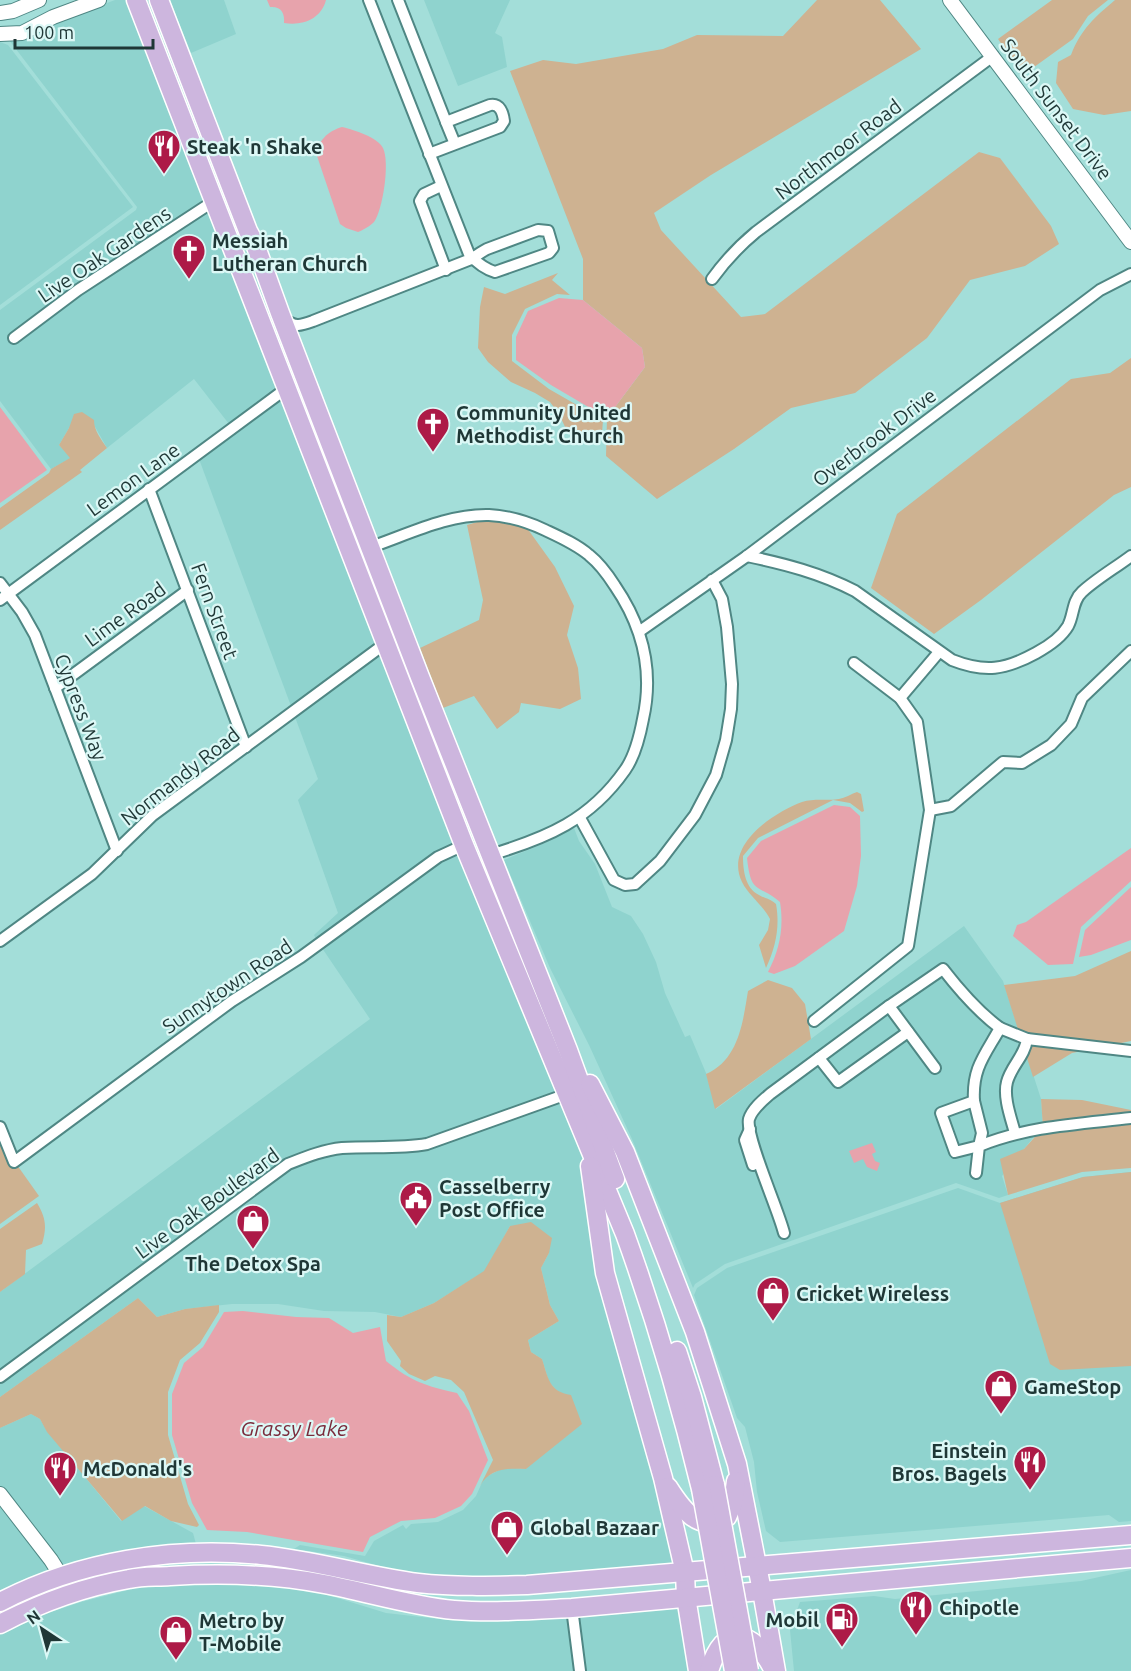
<svg xmlns="http://www.w3.org/2000/svg" width="1131" height="1671" font-family="Ubuntu,sans-serif">
<style>
.built{fill:#8fd3ce}
.green{fill:#ceb291}
.water{fill:#e7a3ac}
.lines{fill:none;stroke-linecap:round;stroke-linejoin:round}
.minor-casing{stroke:#4f8784;stroke-width:14}
.tertiary-casing{stroke:#4f8784;stroke-width:16}
.primary-casing{stroke:#fff;stroke-width:21}
.minor{stroke:#fff;stroke-width:10}
.tertiary{stroke:#fff;stroke-width:14}
.primary{stroke:#cdb6de;stroke-width:18}
.primary-bridge-casing{stroke:#fff;stroke-width:21;stroke-linecap:butt}
.primary-bridge{stroke:#cdb6de;stroke-width:18}
.labels{text-anchor:middle;dominant-baseline:central;stroke-width:4.5;stroke-linejoin:round;paint-order:stroke}
.street-label{font-size:20px;fill:#1f3736;stroke:#dcf8f6}
.poi-label{font-size:20px;font-weight:bold;fill:#1f3736;stroke:#dcf8f6;text-anchor:start}
.water-label{font-size:21px;font-style:italic;fill:#7a2b3b;stroke:#dcf8f6}
</style>
<rect width="100%" height="100%" fill="#a3ded9"/>
<g class="built">
<polygon points="115,0 130,0 207,200 75,286 7,337 14,345 81,294 210,210 281,386 229,424 194,379 107,448 94,425 69,428 59,445 71,458 51,469 0,401 0,310 136,210 137,207 9,40"/>
<polygon points="170,0 224,0 236,34 191,53"/>
<polygon points="424,0 510,0 495,33 502,37 507,67 458,86"/>
<polygon points="0,42 8,45 133,207 0,305"/>
<polygon points="285,396 380,641 291,706 199,459"/>
<polygon points="384,651 457,842 435,853 316,939 314,935 338,913 298,800 318,779 295,717"/>
<polygon points="574,828 579,841 595,864 612,907 631,916 643,934 656,962 665,993 685,1037 690,1035 706,1073 716,1109 964,926 1003,981 1041,1099 1043,1128 1037,1133 1002,1176 1008,1195 999,1198 956,1183 725,1264 695,1284 693,1288 632,1139 589,1045 550,968 504,860 545,843"/>
<polygon points="460,852 521,1008 557,1092 425,1139 403,1143 341,1143 312,1149 286,1159 0,1371 0,1292 370,1019 322,948 441,861"/>
<polygon points="561,1102 584,1150 679,1568 526,1580 408,1574 344,1556 294,1549 300,1545 365,1556 374,1541 403,1525 406,1529 411,1524 438,1522 463,1510 476,1496 484,1478 505,1467 526,1469 560,1394 549,1382 542,1359 531,1352 528,1340 559,1321 550,1305 541,1268 549,1253 510,1226 485,1271 434,1303 401,1317 375,1312 324,1311 278,1304 232,1304 185,1309 157,1317 138,1298 0,1397 0,1384 291,1168 315,1159 343,1153 405,1153 429,1149"/>
<polygon points="1131,1172 1131,1521 1119,1522 1109,1515 780,1542 766,1531 757,1492 754,1462 745,1427 737,1418 694,1295 697,1288 727,1268 958,1188 1000,1203 1083,1177"/>
<polygon points="31,1414 40,1419 47,1431 121,1521 144,1506 193,1533 196,1544 166,1547 63,1569 0,1486 0,1428"/>
<polygon points="0,1501 54,1572 0,1595"/>
<polygon points="1131,1570 1131,1671 794,1671 790,1630 800,1602 874,1596 895,1599 1081,1581"/>
<polygon points="192,1581 247,1581 318,1592 386,1613 448,1620 525,1619 568,1615 575,1671 0,1671 0,1633 27,1620 81,1602 136,1588"/>
<polygon points="682,1604 693,1671 585,1671 578,1614"/>
</g>
<g class="green">
<polygon points="817,0 880,0 921,49 711,175 654,213 661,230 741,317 765,314 979,152 1000,158 1051,226 1059,244 1025,266 970,280 927,338 855,393 791,408 734,449 657,499 606,456 607,418 645,367 642,348 583,300 583,259 510,71 543,60 576,64 663,49 697,35 783,36"/>
<polygon points="1052,0 1108,0 1088,16 1073,39 1023,75 998,39"/>
<path d="M1115 0H1131V111L1104 115 1073 109 1056 83 1058 62 1071 55C1081 29 1095 17 1115 0Z"/>
<polygon points="558,273 552,280 570,295 557,294 525,309 512,335 512,361 549,389 603,420 602,433 581,437 566,429 559,414 550,402 535,393 511,382 488,362 478,348 480,307 484,287 505,294"/>
<polygon points="1131,358 1131,487 1114,495 981,600 934,634 871,588 897,514 1071,379 1110,373"/>
<path d="M82 412 94 420C94 431 101 439 107 448L80 470 82 472 0 530V508L49 473 51 469 70 458 59 445 69 428 74 414Z"/>
<polygon points="484,520 496,521 527,528 555,567 574,606 567,635 578,668 581,699 560,709 521,703 519,712 497,729 474,696 443,708 420,648 479,620 483,600 467,525"/>
<path d="M857 792 861 794 864 811 862 812 850 803 833 800 758 838 743 856C743 870 745 888 759 895 766 899 769 898 776 904 780 926 776 947 766 968L759 945 768 930 770 919C762 904 749 896 742 882 724 845 773 813 802 802 814 798 827 801 839 799 845 798 851 794 857 792Z"/>
<polygon points="1131,951 1131,1041 1072,1053 1033,1077 1004,985 1075,976"/>
<path d="M768 980 792 988 805 1004 811 1039 715 1109 706 1074C739 1060 743 1021 748 991Z"/>
<polygon points="1041,1099 1082,1100 1131,1110 1131,1168 1082,1172 1008,1195 1000,1159 1024,1149 1043,1128"/>
<polygon points="0,1141 39,1196 0,1224"/>
<polygon points="1131,1172 1131,1366 1060,1370 1050,1364 1000,1203 1083,1177"/>
<path d="M37 1203C46 1218 47 1227 42 1244L26 1250 25 1274 0 1292V1229Z"/>
<path d="M531 1222 552 1238 549 1253 541 1268 550 1305 559 1321 528 1340 531 1352 542 1359C548 1377 549 1392 571 1395L582 1424 526 1469C508 1468 490 1468 480 1486L493 1460 464 1392 451 1380 435 1376 425 1381 409 1374 400 1366 401 1361 387 1341V1315L401 1317 434 1303 484 1271 510 1226Z"/>
<polygon points="138,1298 157,1317 185,1309 219,1305 219,1312 200,1343 180,1360 168,1392 168,1435 188,1504 199,1525 197,1527 171,1521 145,1506 122,1521 47,1432 40,1419 31,1414 0,1428 0,1397"/>
</g>
<g class="water">
<path d="M267 0H326C321 19 303 26 284 23 285 13 281 6 270 7Z"/>
<path d="M342 127C354 130 377 137 383 148 390 162 383 209 374 222 370 226 363 230 358 232L346 228 340 224 317 156C317 141 328 131 342 127Z"/>
<polygon points="559,298 583,300 642,348 645,367 607,418 551,385 516,360 516,337 528,311"/>
<polygon points="0,407 47,470 0,503"/>
<path d="M834 805 850 807 860 816 861 856 857 886 844 931 795 966 774 974 768 972C780 949 784 927 780 902 757 883 751 895 747 858L761 841Z"/>
<polygon points="1131,848 1131,881 1081,927 1073,964 1048,965 1013,936 1017,925 1026,922"/>
<polygon points="1131,887 1131,940 1091,955 1079,957 1085,930"/>
<polygon points="872,1143 876,1152 872,1154 875,1161 880,1163 877,1171 867,1167 863,1159 854,1163 849,1151"/>
<path d="M243 1311 296 1317 329 1318 353 1333 380 1327 386 1361C412 1382 426 1386 457 1393L469 1411 488 1460 472 1494 461 1506 435 1518 401 1521 370 1537 363 1552 247 1532 207 1530 192 1503 172 1435V1394L184 1363 203 1347 224 1312Z"/>
</g>
<g class="lines">
<g class="minor-casing">
<g id="minor">
<polyline points="398,0 446,122"/>
<path d="M429 154 500 127 504 121C503 113 500 103 490 105L446 122 455 144"/>
<polyline points="441,186 424,194 420,201 446,270"/>
<path d="M712 279C725 261 739 246 756 232L993 56"/>
<path d="M285 319C294 328 302 325 313 321L471 259C476 256 481 252 487 249L538 230 548 231 553 248 549 253 495 272C485 269 476 262 469 254L369 0"/>
<polyline points="14,338 78,290 214,201"/>
<polyline points="149,489 246,747"/>
<path d="M371 547C409 534 448 514 489 515 508 516 528 522 545 530 560 537 576 544 589 555 599 563 608 575 615 586 643 627 654 670 643 719 640 735 635 756 625 770 590 820 547 838 490 855"/>
<path d="M747 556C785 564 820 573 855 591L952 660C985 673 1005 670 1036 653 1047 647 1061 638 1068 626 1074 615 1072 601 1082 592 1096 579 1115 568 1131 556"/>
<polyline points="0,583 22,612 35,635 117,851"/>
<polyline points="0,600 287,388"/>
<polyline points="640,631 747,556 1100,290 1131,274"/>
<polyline points="55,688 188,590"/>
<polyline points="900,698 939,652"/>
<polyline points="930,810 951,806 1003,762 1022,763 1051,745 1071,724 1082,698 1131,651"/>
<polyline points="580,818 614,880 625,885 635,884 660,861 695,815 716,775 726,740 731,709 732,684 727,627 722,599 712,580"/>
<polyline points="0,941 92,874 153,815 386,643"/>
<polyline points="814,1021 908,946 930,810 917,722 900,698 854,663"/>
<polyline points="1027,1039 1131,1051"/>
<polyline points="819,1058 838,1082 908,1032"/>
<path d="M935 1068 889 1006 943 969C960 991 977 1011 1000 1028"/>
<path d="M974 1101C972 1068 985 1055 1000 1028L1027 1039C1025 1056 1011 1066 1007 1082 1003 1097 1011 1118 1015 1133"/>
<polygon points="974,1101 982,1133 979,1146 955,1152 941,1113"/>
<polyline points="0,1127 14,1162 232,1001 301,957 438,857 464,845"/>
<polyline points="750,1129 745,1140 753,1165"/>
<path d="M976 1173 979 1146C1028 1126 1079 1124 1131 1118"/>
<path d="M784 1233C779 1211 745 1136 749 1119 752 1109 763 1100 770 1094L889 1006"/>
<path d="M0 1377 288 1164C306 1157 323 1150 342 1148 371 1146 399 1149 427 1144L567 1094"/>
<polyline points="572,1608 580,1671"/>
</g>
</g>
<g class="tertiary-casing">
<g id="tertiary">
<polyline points="950,0 1131,242"/>
<polyline points="0,13 13,11 39,0"/>
<polyline points="0,34 22,33 53,17 99,0"/>
<polyline points="0,1494 51,1560 66,1584"/>
</g>
</g>
<g class="primary-casing">
<g id="primary">
<path d="M136 0 464 845 625 1234C655 1317 680 1402 701 1489"/>
<polyline points="159,0 248,231 255,244 280,313 420,677 568,1050 615,1179"/>
<polyline points="590,1084 625,1152 695,1332 737,1464 762,1591 776,1671"/>
<polyline points="590,1166 605,1273 663,1478 685,1573 686,1597 698,1671"/>
<polyline points="677,1351 692,1397 715,1485"/>
<path d="M668 1487C682 1509 699 1534 727 1517L733 1503 736 1481"/>
<path d="M0 1602C79 1561 173 1546 261 1555 314 1560 365 1576 418 1583 454 1587 491 1586 527 1585L1131 1535"/>
<path d="M0 1624C40 1603 84 1587 129 1579 142 1576 156 1577 170 1576 221 1573 273 1574 324 1584 367 1592 410 1606 454 1610 493 1613 533 1610 572 1608L1131 1558"/>
<path d="M709 1671C723 1625 750 1627 772 1667"/>
</g>
</g>
<use href="#minor" class="minor"/>
<use href="#tertiary" class="tertiary"/>
<use href="#primary" class="primary"/>
<g class="primary-bridge-casing">
<g id="primary-bridge">
<polyline points="715,1485 749,1671"/>
<polyline points="701,1489 734,1671"/>
</g>
</g>
<use href="#primary-bridge" class="primary-bridge"/>
</g>
<defs>
<g id="restaurant-pin" transform="scale(1.725)"><path d="M0 17L-7.5 6A9.5 9.5 0 1 1 7.5 6Z" fill="#ad1a47" stroke="#dcf8f6"/><path d="M-5-6h1v4h1v-4h1v4h1v-4h1v5L-1.5 .5V6h-2V.5L-5-1ZM5-6V6H3V1.5H1.5Q1.5-4 5-6Z" fill="#fff"/></g>
<g id="church-pin" transform="scale(1.725)"><path d="M0 17L-7.5 6A9.5 9.5 0 1 1 7.5 6Z" fill="#ad1a47" stroke="#dcf8f6"/><path d="M-1.2-6h2.4v3.5h3.3v2.4h-3.3V6h-2.4V-.1h-3.3v-2.4h3.3Z" fill="#fff"/></g>
<g id="civic-pin" transform="scale(1.725)"><path d="M0 17L-7.5 6A9.5 9.5 0 1 1 7.5 6Z" fill="#ad1a47" stroke="#dcf8f6"/><path d="M-.6-6.5H3V-4.5H.6V-3L4-1V1h2V6H-6V1h2V-1L-.6-3ZM-1.2 2.5V6h2.4V2.5Z" fill="#fff"/></g>
<g id="shop-pin" transform="scale(1.725)"><path d="M0 17L-7.5 6A9.5 9.5 0 1 1 7.5 6Z" fill="#ad1a47" stroke="#dcf8f6"/><path d="M-5-2.5h2.3a2.7 3.5 0 0 1 5.4 0H5L5.5 6h-11ZM-1.5-2.5h3a1.5 2.3 0 0 0-3 0Z" fill="#fff"/></g>
<g id="fuel-pin" transform="scale(1.725)"><path d="M0 17L-7.5 6A9.5 9.5 0 1 1 7.5 6Z" fill="#ad1a47" stroke="#dcf8f6"/><path d="M-5.5-6h7V0h2V4h1.3V-2.5L3-4.5l.8-.8L6-3V5H2.5V1h-1V6h-7ZM-4.2-4.7v3.2H.2V-4.7Z" fill="#fff"/></g>
</defs>
<g fill-rule="evenodd">
<use href="#restaurant-pin" x="164" y="146"/>
<use href="#church-pin" x="189" y="251"/>
<use href="#church-pin" x="433" y="424"/>
<use href="#civic-pin" x="416" y="1198"/>
<use href="#shop-pin" x="253" y="1221"/>
<use href="#shop-pin" x="773" y="1293"/>
<use href="#shop-pin" x="1001" y="1386"/>
<use href="#restaurant-pin" x="1030" y="1462"/>
<use href="#restaurant-pin" x="60" y="1468"/>
<use href="#shop-pin" x="507" y="1527"/>
<use href="#restaurant-pin" x="916" y="1607"/>
<use href="#fuel-pin" x="842" y="1619"/>
<use href="#shop-pin" x="176" y="1632"/>
</g>
<g class="labels">
<g class="street-label">
<text transform="translate(1057 109) rotate(53)">South Sunset Drive</text>
<text transform="translate(838 149) rotate(-37)">Northmoor Road</text>
<text transform="translate(104 254) rotate(-34)">Live Oak Gardens</text>
<text transform="translate(874 437) rotate(-37)">Overbrook Drive</text>
<text transform="translate(133 479) rotate(-36)">Lemon Lane</text>
<text transform="translate(215 611) rotate(70)">Fern Street</text>
<text transform="translate(125 614) rotate(-36)">Lime Road</text>
<text transform="translate(81 707) rotate(69)">Cypress Way</text>
<text transform="translate(180 776) rotate(-38)">Normandy Road</text>
<text transform="translate(227 986) rotate(-34)">Sunnytown Road</text>
<text transform="translate(207 1203) rotate(-36)">Live Oak Boulevard</text>
</g>
<g class="poi-label">
<text x="187" y="146">Steak 'n Shake</text>
<text x="212" y="240">Messiah<tspan x="212" dy="23">Lutheran Church</tspan></text>
<text x="456" y="412">Community United<tspan x="456" dy="23">Methodist Church</tspan></text>
<text x="439" y="1186">Casselberry<tspan x="439" dy="23">Post Office</tspan></text>
<text x="253" y="1263" text-anchor="middle">The Detox Spa</text>
<text x="796" y="1293">Cricket Wireless</text>
<text x="1024" y="1386">GameStop</text>
<text x="1007" y="1450" text-anchor="end">Einstein<tspan x="1007" dy="23">Bros. Bagels</tspan></text>
<text x="83" y="1468">McDonald's</text>
<text x="530" y="1527">Global Bazaar</text>
<text x="939" y="1607">Chipotle</text>
<text x="819" y="1619" text-anchor="end">Mobil</text>
<text x="199" y="1620">Metro by<tspan x="199" dy="23">T-Mobile</tspan></text>
</g>
<g class="water-label">
<text x="294" y="1428">Grassy Lake</text>
</g>
</g>
<g transform="translate(42 1629) rotate(324)" stroke="#dcf8f6" stroke-width="4.5" paint-order="stroke">
<path d="M0-4.5L10 22L0 15L-10 22Z" fill="#1f3736"/>
<text y="-9" font-size="16" font-weight="bold" text-anchor="middle" fill="#1f3736">N</text>
</g>
<path d="M15 39v9h138v-9" fill="none" stroke="#1f3736" stroke-width="3"/>
<text x="24" y="39" font-size="18" fill="#1f3736" stroke="#dcf8f6" stroke-width="4.5" paint-order="stroke">100 m</text>
</svg>
